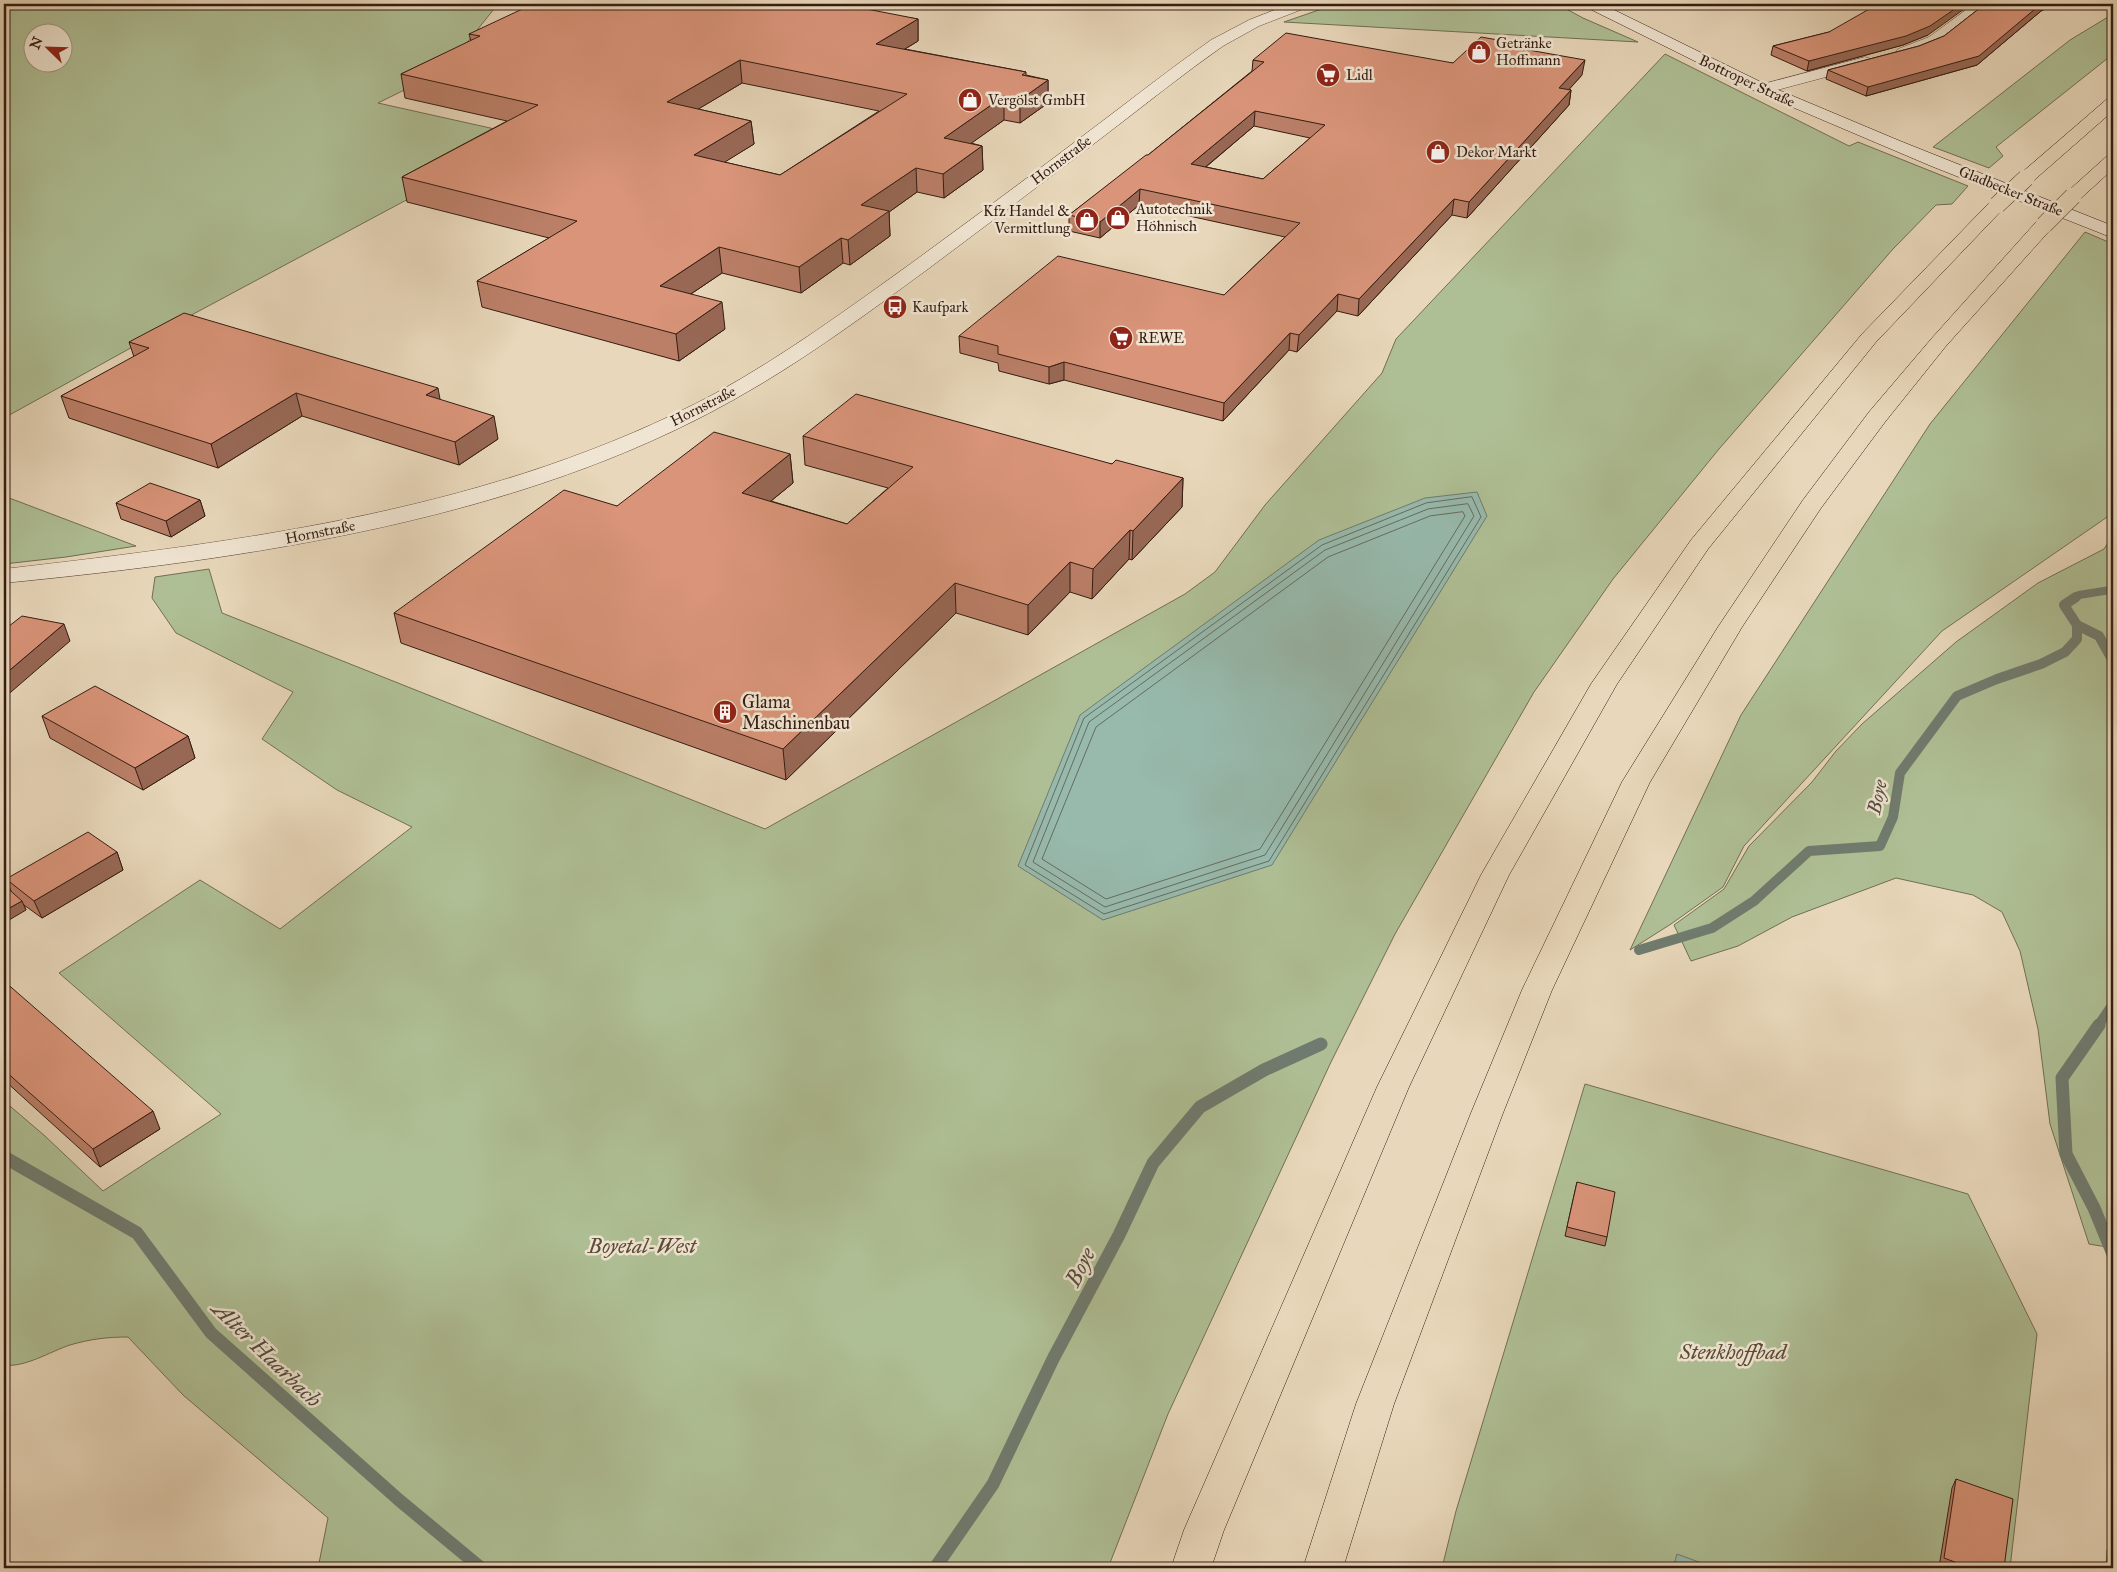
<svg xmlns="http://www.w3.org/2000/svg" width="2117" height="1572" font-family="'IM FELL Great Primer',serif">
<style>
.green{fill:#afbf95;stroke:#726e54;fill-rule:evenodd}
.water{fill:#97baad;stroke:#707b6f}
.lines{fill:none;stroke-linecap:round;stroke-linejoin:round}
.shore{stroke:#666b60;stroke-width:1}
.stream-far2{stroke:#707b6f;stroke-width:8}
.stream-far1{stroke:#707b6f;stroke-width:10}
.stream{stroke:#707b6f;stroke-width:13}
.minor-casing{stroke:#624b3c;stroke-width:1}
.tertiary-casing{stroke:#624b3c;stroke-width:1}
.secondary-casing{stroke:#351c12;stroke-width:1}
.motorway-casing{stroke:#351c12;stroke-width:1}
.minor{fill:#f0e5d2;fill-rule:evenodd}
.tertiary{fill:#f0e5d2;fill-rule:evenodd}
.secondary{fill:#f0e5d2;fill-rule:evenodd}
.motorway{fill:#e8d7ba;fill-rule:evenodd}
.motorway-bridge-casing{stroke:#351c12;stroke-width:18;stroke-linecap:butt}
.motorway-bridge{stroke:#e8d7ba;stroke-width:17}
.wall{fill:#bb7f68;stroke:#351c12;fill-rule:evenodd}
.shaded-wall{fill:#986855;stroke:#351c12}
.building{fill:#d99479;stroke:#351c12;fill-rule:evenodd}
.labels{text-anchor:middle;dominant-baseline:central;stroke-width:5;stroke-linejoin:round;paint-order:stroke}
.far-poi-label{font-size:15px;fill:#351c12;stroke:#f0e5d2;text-anchor:start}
.far-street-label{font-size:15px;fill:#351c12;stroke:#f0e5d2}
.poi-label{font-size:18px;fill:#351c12;stroke:#f0e5d2;text-anchor:start}
.water-label{font-size:19px;font-style:italic;fill:#524b40;stroke:#f0e5d2}
.near-park-label{font-size:21px;font-style:italic;fill:#5a4d39;stroke:#f0e5d2}
.near-water-label{font-size:22px;font-style:italic;fill:#524b40;stroke:#f0e5d2}
</style>
<rect width="100%" height="100%" fill="#e8d7ba"/>
<filter id="stains"><feTurbulence type="fractalNoise" baseFrequency=".004" numOctaves="4"/><feColorMatrix values="0 0 0 0 .2 0 0 0 0 .09 0 0 0 0 .02 0 0 0 .5 -.17"/></filter>
<radialGradient id="worn" r=".72"><stop offset=".6" stop-color="#630" stop-opacity="0"/><stop offset="1" stop-color="#630" stop-opacity=".3"/></radialGradient>
<g class="green">
<path d="M4 4H498L445 70 378 103 526 136 156 334 4 418ZM32 32H62V62H32Z"/>
<polygon points="1336,4 1557,4 1583,18 1638,42 1284,22"/>
<polygon points="2113,14 2113,54 1996,147 2003,156 1989,168 1933,147 2070,40"/>
<path d="M1665 54 1849 146 1858 142 1968 186 1952 204 1936 205 1893 249 1719 449 1613 579 1534 692 1395 934 1331 1062 1168 1414 1108 1568H318L328 1518 183 1395 128 1337C108 1337 90 1339 70 1345 51 1351 25 1368 4 1365V1237L5 1235 4 1234V1101L45 1136 103 1191 221 1114 59 973 200 880 280 929 412 827 337 790 262 739 293 692 176 633 152 598 155 577 209 569 222 613 765 829 1185 594 1215 572 1265 505 1382 373 1396 339Z"/>
<polygon points="2085,232 2113,244 2113,513 1942,631 1744,846 1723,887 1671,924 1630,950 1741,715 1930,424"/>
<polygon points="4,496 136,546 66,557 4,564"/>
<polygon points="2113,535 2113,1248 2089,1244 2050,1124 2038,1029 2020,951 2002,912 1973,895 1896,878 1792,917 1738,946 1691,961 1674,925 1724,889 1749,846 1812,782 1836,751 1862,724 1956,642 2038,583 2104,549"/>
<polygon points="1585,1084 1968,1194 2037,1334 2010,1568 1442,1568 1456,1511"/>
</g>
<g class="water">
<polygon points="1477,492 1487,516 1272,865 1103,920 1018,866 1080,715 1319,540 1425,498"/>
<polygon points="1677,1554 1715,1568 1673,1568"/>
</g>
<g class="lines">
<g class="shore">
<polygon points="1472,497 1481,517 1269,861 1104,914 1025,865 1084,718 1322,545 1426,503"/>
<polygon points="1468,504 1474,516 1265,855 1105,907 1033,862 1089,722 1325,550 1428,509"/>
<polygon points="1463,512 1465,516 1260,849 1106,899 1042,859 1096,727 1328,557 1430,516"/>
</g>
<polyline class="stream-far2" points="2074,598 2079,595 2110,590 2113,587"/>
<g class="stream-far1">
<polyline points="2077,625 2099,636 2113,661"/>
<polyline points="1639,950 1712,928 1754,901 1809,851 1880,846 1893,817 1900,773 1957,696 1997,679 2041,664 2065,652 2077,639 2077,625 2064,605 2076,597"/>
<polyline points="2098,1026 2113,1004"/>
</g>
<g class="stream">
<polyline points="2099,1025 2062,1078 2066,1154 2094,1208 2113,1254"/>
<polyline points="4,1157 137,1233 211,1333 399,1500 481,1568"/>
<polyline points="935,1568 993,1484 1053,1359 1119,1235 1153,1163 1200,1107 1264,1070 1321,1044"/>
<polyline points="2112,1568 2113,1551"/>
</g>
<g class="minor-casing">
<g id="minor">
<polygon points="1974,4 1991,4 1941,43 1904,57 1898,55 1896,52 1898,49 1929,37"/>
<polygon points="1865,57 1871,59 1873,62 1871,65 1762,94 1756,92 1754,89 1756,86"/>
</g>
</g>
<g class="tertiary-casing">
<path id="tertiary" d="M1290 4H1311L1308 7 1259 26 1223 46C1183 74 1146 104 1108 133 1048 179 988 224 928 269 865 315 803 361 735 399 519 521 247 559 4 583V569C247 541 497 510 716 393 785 355 849 308 913 262 973 218 1033 174 1092 129 1132 99 1171 68 1211 40L1249 20Z"/>
</g>
<g class="secondary-casing">
<polygon id="secondary" points="1583,4 1602,4 1769,86 1900,141 2113,226 2113,238 1931,166 1757,92 1586,7"/>
</g>
<g class="motorway-casing">
<g id="motorway">
<polygon points="2113,98 2113,111 2032,182 2026,183 2020,182 2017,178 2020,174 2107,99"/>
<polygon points="2113,155 2113,169 2079,200 2073,201 2067,200 2064,196 2067,192 2107,156"/>
<polygon points="1997,200 2003,201 2006,205 2003,209 1876,342 1708,549 1617,684 1509,875 1409,1087 1224,1530 1211,1568 1171,1568 1184,1530 1377,1087 1481,875 1591,684 1691,540 1862,334 1991,201"/>
<polygon points="2044,219 2051,221 2053,225 2051,229 1946,346 1885,422 1821,508 1742,627 1650,782 1552,990 1503,1113 1394,1404 1343,1568 1303,1568 1356,1404 1471,1113 1522,990 1622,782 1718,627 1803,500 1869,412 1932,338 2037,221"/>
</g>
</g>
<use href="#minor" class="minor"/>
<use href="#tertiary" class="tertiary"/>
<use href="#secondary" class="secondary"/>
<use href="#motorway" class="motorway"/>
<g class="motorway-bridge-casing">
<g id="motorway-bridge">
<polyline points="1997,205 2026,178"/>
<polyline points="2044,225 2073,196"/>
</g>
</g>
<use href="#motorway-bridge" class="motorway-bridge"/>
</g>
<g class="wall">
<polygon points="1985,4 2055,4 2041,11 1977,65 1866,96 1826,79 1828,70 1919,46 1944,36"/>
<path d="M832 6 918 19V41L905 49 1026 72V75L1048 80V103L1020 123 1004 120 971 143 982 146 983 170 944 198 917 192 889 212 890 236 850 265 843 263 801 293 722 273 691 294 725 329 679 361 482 307 477 281 549 238 407 202 402 177 507 121 405 98 401 74 471 41 469 34ZM742 83 879 111 780 175 724 162 754 144 751 121 698 109Z"/>
<polygon points="1829,32 1928,35 1903,45 1807,71 1771,55 1773,46"/>
<path d="M1521 44 1520 49 1582 75 1569 89 1571 90 1569 105 1467 218 1452 215 1358 316 1337 311 1297 352 1289 350 1223 421 1064 380 1049 384 999 371 998 363 960 353 959 336 1224 295 1285 237 1139 205 1100 238 1069 231V215L1148 155 1252 71 1253 60 1453 63ZM1254 126 1310 138 1263 179 1206 167Z"/>
<polygon points="129,342 440,400 498,439 459,465 302,416 218,468 69,418 61,396 134,357"/>
<polygon points="803,436 1112,464 1183,478 1182,507 1132,560 1129,559 1092,599 1070,592 1028,635 956,613 786,780 401,643 394,613 617,506 790,454 793,483 771,501 847,524 888,488 805,465"/>
<polygon points="200,500 205,516 171,537 121,519 116,503"/>
<polygon points="42,716 188,736 195,758 143,790 50,738"/>
<polygon points="117,852 123,870 42,918 24,905 26,910 11,891 6,879"/>
<polygon points="4,981 160,1129 100,1167 4,1080"/>
<polygon points="1577,1182 1607,1237 1605,1246 1565,1236"/>
<polygon points="1956,1479 2004,1568 1942,1568 1939,1567 1952,1488"/>
</g>
<g class="shaded-wall">
<polygon points="1962,4 1971,4 1928,35 1903,45 1807,71 1809,61"/>
<polygon points="2041,4 2055,4 2041,11 1977,65 1866,96 1868,87"/>
<polygon points="918,19 918,41 877,66 876,44"/>
<polygon points="740,60 742,83 670,126 667,102"/>
<polygon points="1585,60 1582,75 1557,103 1559,88"/>
<polygon points="1048,80 1048,103 1020,123 1020,100"/>
<polygon points="1571,90 1569,105 1467,218 1469,202"/>
<polygon points="1004,96 1004,120 945,162 944,138"/>
<polygon points="1255,111 1254,126 1190,180 1191,164"/>
<polygon points="751,121 754,144 696,180 694,155"/>
<polygon points="982,146 983,170 944,198 943,174"/>
<polygon points="916,168 917,192 889,212 890,236 850,265 848,240 861,205"/>
<polygon points="1140,189 1139,205 1100,238 1100,222"/>
<polygon points="1454,199 1452,215 1358,316 1359,299"/>
<polygon points="841,238 843,263 801,293 799,267"/>
<polygon points="719,247 722,273 664,312 660,286"/>
<polygon points="1338,294 1337,311 1297,352 1299,335"/>
<polygon points="722,302 725,329 679,361 676,334"/>
<polygon points="1290,333 1289,350 1223,421 1224,403"/>
<polygon points="1064,362 1064,380 1049,384 1049,367"/>
<polygon points="438,388 442,410 426,395"/>
<polygon points="296,393 302,416 218,468 211,444"/>
<polygon points="494,416 498,439 459,465 455,442"/>
<polygon points="790,454 793,483 745,522 742,493"/>
<polygon points="1183,478 1182,507 1132,560 1133,531"/>
<polygon points="200,500 205,516 171,537 166,521"/>
<polygon points="1130,530 1129,559 1092,599 1093,569"/>
<polygon points="1070,562 1070,592 1028,635 1028,605"/>
<polygon points="955,583 956,613 786,780 783,749"/>
<polygon points="64,624 70,641 4,698 4,675"/>
<polygon points="188,736 195,758 143,790 135,768"/>
<polygon points="117,852 123,870 42,918 34,901"/>
<polygon points="22,901 26,910 4,923 4,911"/>
<polygon points="153,1111 160,1129 100,1167 93,1149"/>
</g>
<g class="building">
<path d="M533 4H818L832 6 836 4H841L918 19 876 44 1026 72 1022 75 1048 80 1020 100 1004 96 944 138 982 146 943 174 916 168 861 205 889 211 848 240 841 238 799 267 719 247 660 286 722 302 676 334 477 281 577 221 402 177 538 105 401 74 480 36 469 34ZM740 60 907 94 780 175 694 155 751 121 667 102Z"/>
<polygon points="1878,4 1962,4 1930,26 1906,36 1809,61 1773,46 1829,32"/>
<polygon points="1985,4 2041,4 1979,56 1868,87 1828,70 1919,46 1944,36"/>
<path d="M1286 33 1453 63 1481 37 1521 44 1517 48 1585 60 1559 88 1571 90 1469 202 1454 199 1359 299 1338 294 1299 335 1290 333 1224 403 1064 362 1049 367 998 354V346L959 336 1058 256 1224 295 1300 223 1140 189 1100 222 1069 215 1146 155H1148L1264 62 1253 60ZM1255 111 1325 125 1263 179 1191 164Z"/>
<polygon points="184,313 438,388 426,395 494,416 455,442 296,393 211,444 61,396 149,348 129,342"/>
<polygon points="856,394 1112,464 1116,460 1183,478 1133,531 1130,530 1093,569 1070,562 1028,605 955,583 783,749 394,613 564,490 617,506 714,432 790,454 742,493 847,524 913,467 803,436"/>
<polygon points="150,483 200,500 166,521 116,503"/>
<polygon points="22,616 64,624 4,675 4,630"/>
<polygon points="95,686 188,736 135,768 42,716"/>
<polygon points="88,832 117,852 34,901 6,879"/>
<polygon points="4,885 22,901 4,911"/>
<polygon points="4,981 153,1111 93,1149 4,1070"/>
<polygon points="1577,1182 1615,1192 1607,1237 1567,1227"/>
<polygon points="1956,1479 2013,1499 2004,1568 1971,1568 1944,1558"/>
</g>
<defs>
<g id="shop-disc" transform="scale(1.25)"><circle r="9.5" fill="#8f2418" stroke="#f0e5d2"/><path d="M-5-2.5h2.3a2.7 3.5 0 0 1 5.4 0H5L5.5 6h-11ZM-1.5-2.5h3a1.5 2.3 0 0 0-3 0Z" fill="#fff"/></g>
<g id="supermarket-disc" transform="scale(1.25)"><circle r="9.5" fill="#8f2418" stroke="#f0e5d2"/><path d="M-6-5.5h2.5l.6 2H6L4.5 2H-2.5L-4.4-4H-6ZM-1.5 3.2a1.3 1.3 0 1 0 .1 0ZM3 3.2a1.3 1.3 0 1 0 .1 0Z" fill="#fff"/></g>
<g id="bus-disc" transform="scale(1.25)"><circle r="9.5" fill="#8f2418" stroke="#f0e5d2"/><path d="M-5-6H5V4H4V6H2V4H-2V6H-4V4H-5ZM-3.5-4V0h7V-4ZM-3.5 1.2v1.5H-2V1.2ZM2 1.2v1.5H3.5V1.2Z" fill="#fff"/></g>
<g id="building-disc" transform="scale(1.25)"><circle r="9.5" fill="#8f2418" stroke="#f0e5d2"/><path d="M-4-6H4V6H1V3H-1V6H-4ZM-2.5-4.3h1.7v1.8h-1.7ZM.8-4.3h1.7v1.8H.8ZM-2.5-1h1.7V.8h-1.7ZM.8-1h1.7V.8H.8Z" fill="#fff"/></g>
</defs>
<g fill-rule="evenodd">
<use href="#shop-disc" x="1479" y="52"/>
<use href="#supermarket-disc" x="1328" y="75"/>
<use href="#shop-disc" x="970" y="100"/>
<use href="#shop-disc" x="1438" y="152"/>
<use href="#shop-disc" x="1118" y="218"/>
<use href="#shop-disc" x="1087" y="220"/>
<use href="#bus-disc" x="895" y="307"/>
<use href="#supermarket-disc" x="1121" y="338"/>
<use href="#building-disc" x="725" y="712"/>
</g>
<g class="labels">
<g class="far-poi-label">
<text x="1496" y="43">Getränke<tspan x="1496" dy="17">Hoffmann</tspan></text>
<text x="1346" y="75">Lidl</text>
<text x="988" y="100">Vergölst GmbH</text>
<text x="1456" y="152">Dekor Markt</text>
<text x="1136" y="209">Autotechnik<tspan x="1136" dy="17">Höhnisch</tspan></text>
<text x="1070" y="211" text-anchor="end">Kfz Handel &amp;<tspan x="1070" dy="17">Vermittlung</tspan></text>
<text x="912" y="307">Kaufpark</text>
<text x="1138" y="338">REWE</text>
</g>
<g class="far-street-label">
<text transform="translate(1747 81) rotate(25)">Bottroper Straße</text>
<text transform="translate(1061 160) rotate(-37)">Hornstraße</text>
<text transform="translate(2011 191) rotate(22)">Gladbecker Straße</text>
<text transform="translate(703 406) rotate(-27)">Hornstraße</text>
<text transform="translate(320 532) rotate(-11)">Hornstraße</text>
</g>
<g class="poi-label">
<text x="742" y="702">Glama<tspan x="742" dy="21">Maschinenbau</tspan></text>
</g>
<g class="water-label">
<text transform="translate(1877 797) rotate(-78)">Boye</text>
</g>
<g class="near-park-label">
<text x="642" y="1246">Boyetal-West</text>
<text x="1733" y="1352">Stenkhoffbad</text>
</g>
<g class="near-water-label">
<text transform="translate(1080 1267) rotate(-63)">Boye</text>
<text transform="translate(267 1354) rotate(44)">Alter Haarbach</text>
</g>
</g>
<rect width="2117" height="1572" fill="none" stroke="#e8d7ba" stroke-width="20"/>
<rect x="5" y="5" width="2107" height="1562" fill="none" stroke="#351c12" stroke-width="2.5"/>
<rect x="10" y="10" width="2097" height="1552" fill="none" stroke="#351c12"/>
<g transform="translate(48 48) rotate(293)"><circle r="24" fill="#f0e5d2" stroke="#a59585"/>
<path d="M0-4L9 19L0 12L-9 19Z" fill="#8f2418"/>
<text y="-8" font-size="14" font-weight="bold" text-anchor="middle" fill="#351c12">N</text>
</g>
<rect width="100%" height="100%" filter="url(#stains)"/>
<rect width="100%" height="100%" fill="url(#worn)"/>
</svg>
